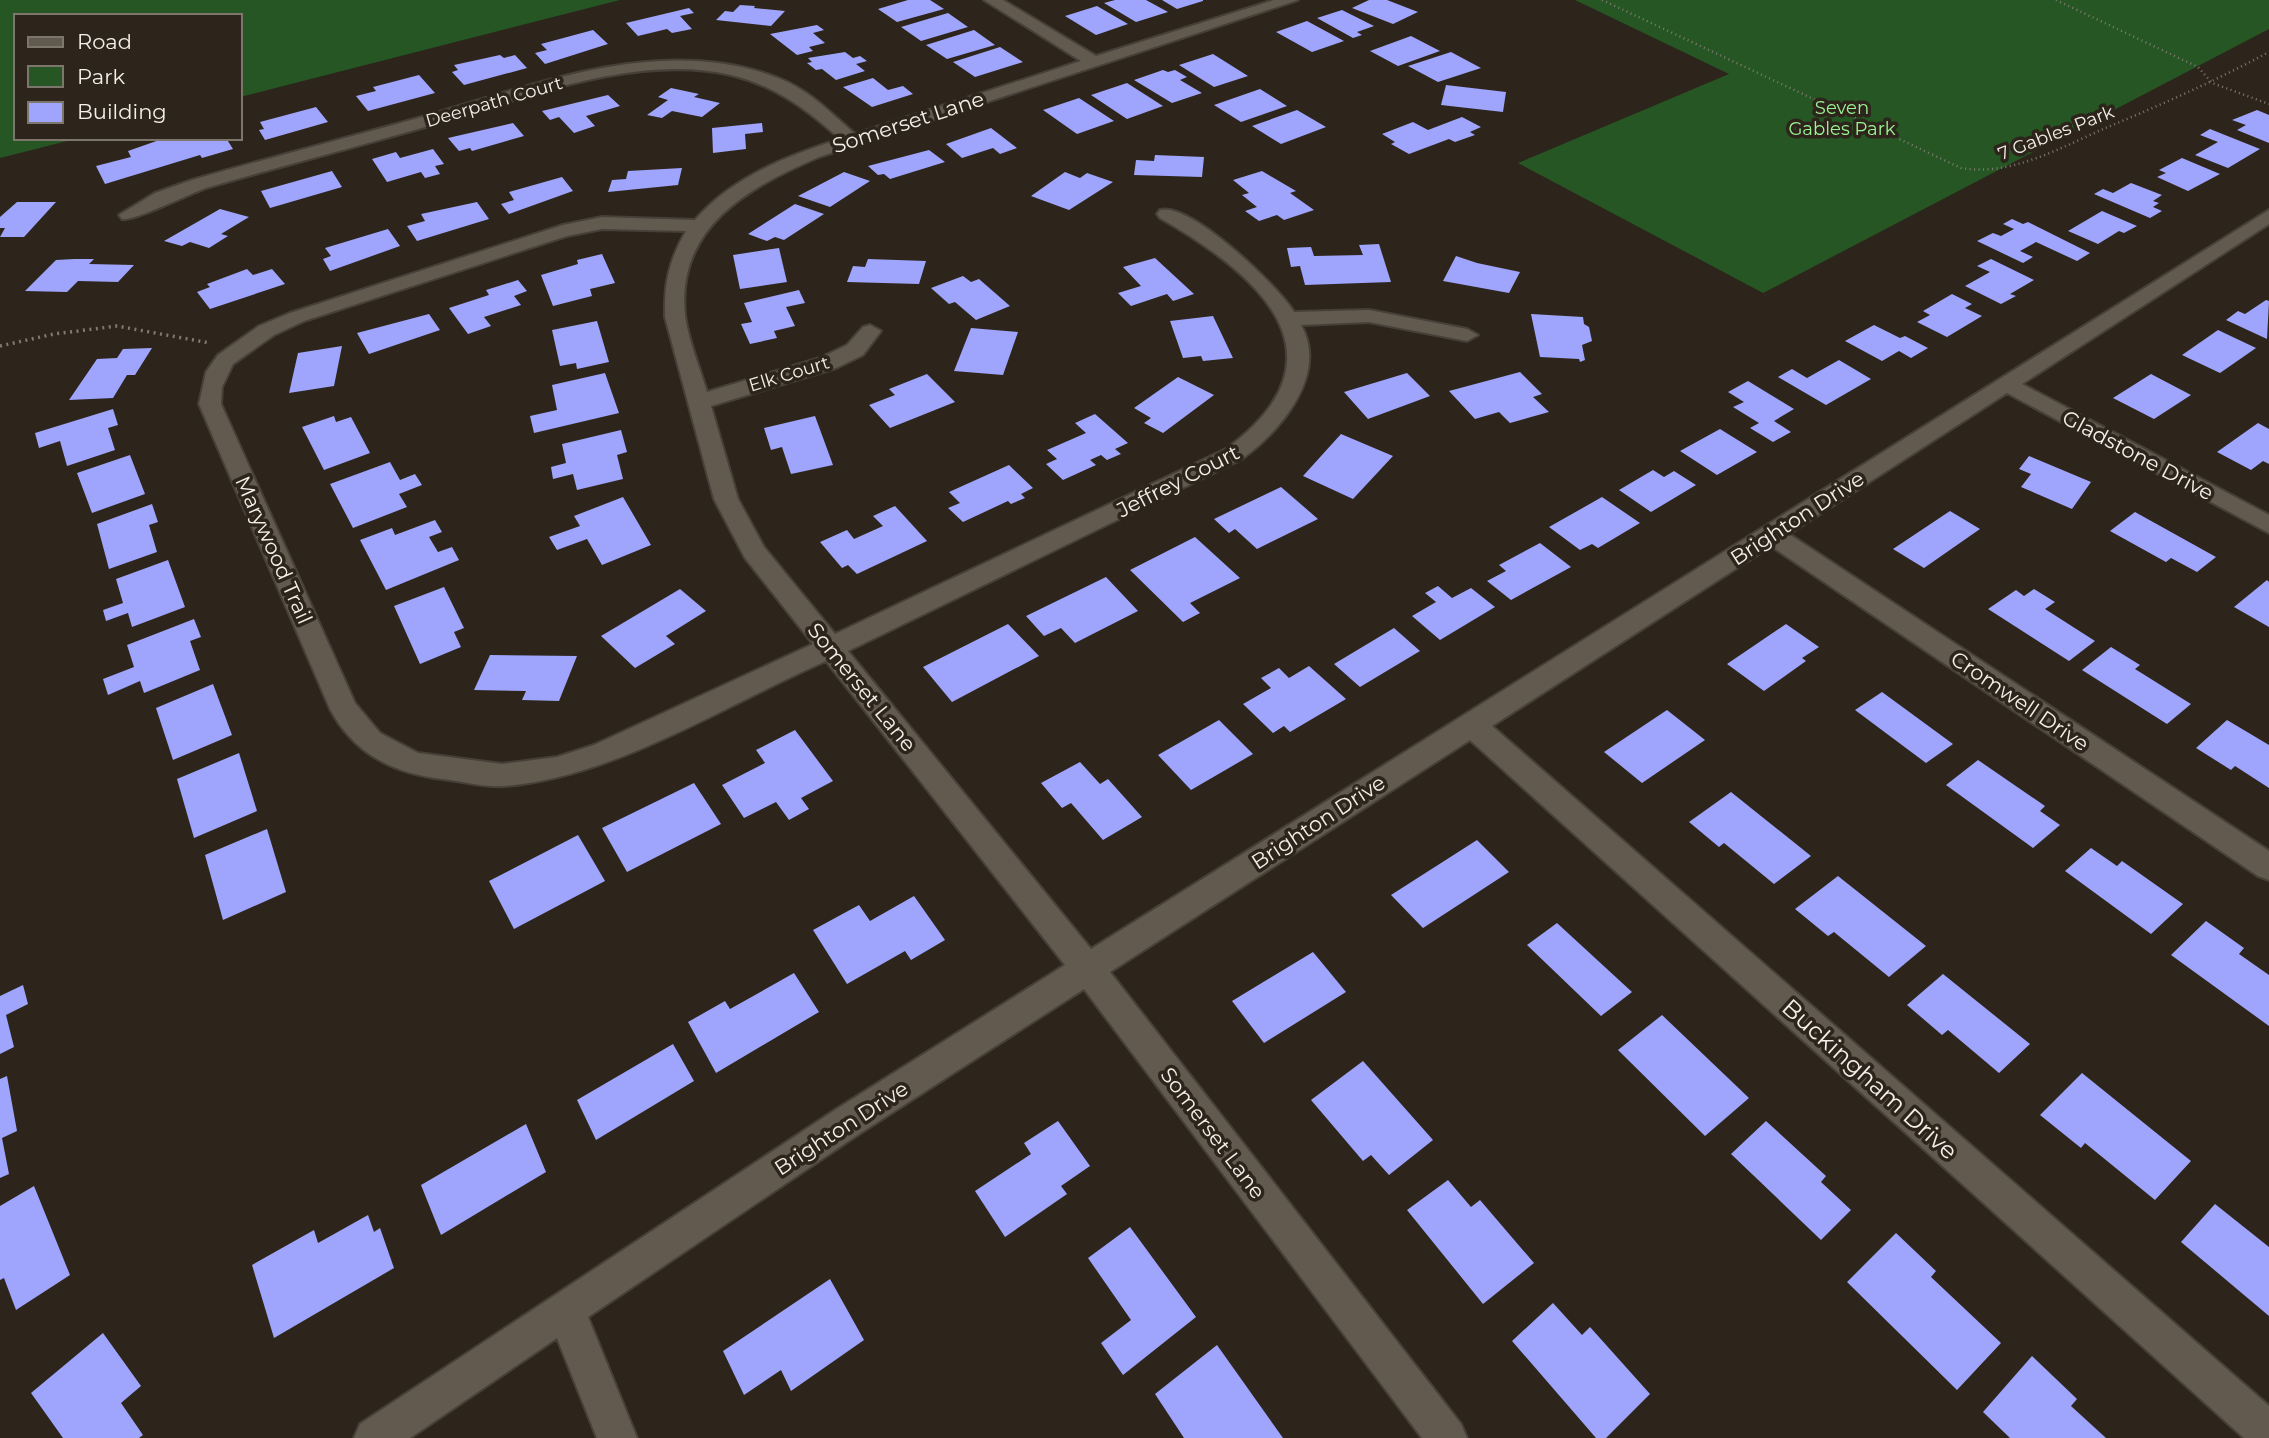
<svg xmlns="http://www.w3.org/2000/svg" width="2269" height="1438" font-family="Montserrat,sans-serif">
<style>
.green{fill:#255623}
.building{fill:#9fa4fc}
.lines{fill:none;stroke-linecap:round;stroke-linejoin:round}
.minor-casing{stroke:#464038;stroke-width:4}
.path-far1{stroke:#817a72;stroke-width:2.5;stroke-dasharray:1 3.5;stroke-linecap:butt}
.path{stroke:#817a72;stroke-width:3.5;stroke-dasharray:2 4.5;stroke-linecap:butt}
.minor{fill:#625a4f;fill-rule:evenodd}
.labels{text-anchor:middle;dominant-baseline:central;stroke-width:7;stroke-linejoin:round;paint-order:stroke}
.far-street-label{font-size:18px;fill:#f4efe8;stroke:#2d251b}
.far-park-label{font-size:18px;fill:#9bf595;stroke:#2d251b}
.street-label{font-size:21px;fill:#f4efe8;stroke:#2d251b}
.near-street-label{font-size:24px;fill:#f4efe8;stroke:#2d251b}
</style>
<rect width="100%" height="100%" fill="#2d251b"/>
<g class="green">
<polygon points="0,0 620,0 240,97 240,16 16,16 16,138 79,138 0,158"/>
<polygon points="1575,0 2269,0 2269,29 1763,293 1518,163 1729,74"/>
</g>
<g class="building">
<polygon points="908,0 930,0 944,9 897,22 878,9"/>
<polygon points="1115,0 1146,0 1168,12 1136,22 1104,3"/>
<polygon points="1162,0 1203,0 1203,1 1177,9"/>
<polygon points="1369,0 1387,0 1418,12 1393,24 1352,8"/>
<polygon points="740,5 755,6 754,8 785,11 771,26 716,20 725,11 733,12"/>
<polygon points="1097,6 1128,24 1096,35 1065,16"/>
<polygon points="689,8 694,13 680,16 692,29 672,33 667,29 638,36 626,23"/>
<polygon points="1342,10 1374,26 1357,32 1362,35 1353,38 1317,18"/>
<polygon points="948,13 968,27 921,41 901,27"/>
<polygon points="1307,21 1344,41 1312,52 1276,32"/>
<polygon points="817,25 824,30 813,33 825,43 809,47 813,51 797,55 770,34"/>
<polygon points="593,30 608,44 545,64 535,53 547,50 541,44"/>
<polygon points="974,30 995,45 947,59 926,45"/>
<polygon points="1411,36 1440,51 1398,66 1370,51"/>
<polygon points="1000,47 1023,62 975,77 953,62"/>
<polygon points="845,52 853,58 860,56 867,61 856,64 865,71 836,80 822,69 816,70 807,63 812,62 808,58"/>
<polygon points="1451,52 1481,68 1438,82 1408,66"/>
<polygon points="1213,54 1248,76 1214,87 1179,65"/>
<polygon points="500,55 504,58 515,55 527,68 464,85 452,72 458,70 454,65"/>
<polygon points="1163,70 1168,72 1175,70 1187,77 1180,80 1202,93 1172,103 1134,80"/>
<polygon points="419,75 435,93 368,111 356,96 376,91 373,87"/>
<polygon points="873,78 888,90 903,86 913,94 872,107 843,87"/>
<polygon points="1127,83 1163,106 1127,119 1091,95"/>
<polygon points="1446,85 1506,92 1503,112 1441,105"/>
<polygon points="671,88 699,94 694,97 720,103 702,117 672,111 662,118 647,115 668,100 658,97"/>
<polygon points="1260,89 1287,106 1241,122 1214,105"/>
<polygon points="608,95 620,106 586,116 595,126 574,133 559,117 550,120 542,111"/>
<polygon points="1079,98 1114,121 1077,134 1043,110"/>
<polygon points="316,107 328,122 265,140 259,130 264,129 260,122"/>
<polygon points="1297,110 1326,127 1281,144 1252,126"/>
<polygon points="2257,110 2269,115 2269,143 2237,130 2246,125 2232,120"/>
<polygon points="1462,117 1481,127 1470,132 1475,135 1455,142 1449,139 1409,154 1391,144 1395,142 1382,134 1413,122 1428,130"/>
<polygon points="513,123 524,136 472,151 470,148 459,151 448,138"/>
<polygon points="762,123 763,132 745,134 746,149 713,153 712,128"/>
<polygon points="991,128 1017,148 1000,154 993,148 962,158 946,144"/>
<polygon points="2210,129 2260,149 2228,168 2195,155 2218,142 2200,135"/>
<polygon points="165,138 226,138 233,149 202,158 200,155 105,184 96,166 131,157 128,151"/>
<polygon points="433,149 444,164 435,166 440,174 425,178 421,172 387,182 372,159 396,152 400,158"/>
<polygon points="929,150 945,162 890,179 884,174 878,175 868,166"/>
<polygon points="1155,155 1204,157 1202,177 1134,175 1136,160 1154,161"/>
<polygon points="2182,158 2220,174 2188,191 2157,177 2166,173 2159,170"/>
<polygon points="682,168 678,185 608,192 612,180 626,179 628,171"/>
<polygon points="332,171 342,187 270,208 261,191"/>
<polygon points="1262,171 1296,191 1290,193 1314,210 1284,220 1277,215 1259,221 1245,211 1257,207 1242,195 1249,193 1233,180"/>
<polygon points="844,172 870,181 830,207 798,196"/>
<polygon points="1065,172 1080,178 1087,173 1113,182 1069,210 1031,196"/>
<polygon points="562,177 573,191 509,214 501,204 514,200 509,192"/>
<polygon points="2131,183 2162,195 2153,201 2159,203 2153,207 2162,211 2150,218 2094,194 2103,189 2113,193"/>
<polygon points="17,202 56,202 24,237 0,237 5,228 0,228 0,217"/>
<polygon points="477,202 489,219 417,241 407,226 425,221 421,214"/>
<polygon points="795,204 824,214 784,240 775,237 767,241 748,234"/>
<polygon points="220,209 249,217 221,234 228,236 209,248 190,242 182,246 164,241"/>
<polygon points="2102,211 2137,226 2124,233 2119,231 2098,244 2068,231"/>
<polygon points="2012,219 2023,224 2028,222 2090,253 2077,261 2036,242 2020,251 2033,257 2023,263 1977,241 1993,233 2001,236 2014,229 2003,224"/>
<polygon points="388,229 400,246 330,271 323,259 331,256 325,248"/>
<polygon points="1379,244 1391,282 1305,285 1300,266 1291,267 1287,248 1311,247 1314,256 1363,255 1359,245"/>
<polygon points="779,248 787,282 740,289 733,255"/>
<polygon points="602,254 615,283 590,289 592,296 553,306 541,275 578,264 577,260"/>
<polygon points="1456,256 1477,263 1520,272 1509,293 1443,281"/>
<polygon points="1155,258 1194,294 1173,301 1167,294 1131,306 1118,293 1141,286 1123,267"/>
<polygon points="74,259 94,259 89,264 134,265 118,282 78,281 67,292 25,291 56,260"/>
<polygon points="868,259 926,261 919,284 847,282 853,266 865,267"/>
<polygon points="1991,259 2034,280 2010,294 2016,296 2001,304 1965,286 1990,272 1977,266"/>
<polygon points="247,269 253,275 272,269 285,284 210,309 197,292 210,287 207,284"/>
<polygon points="963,276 971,282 979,279 1010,306 976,320 955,302 949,304 931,288"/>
<polygon points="518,280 527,291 514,296 521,305 484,317 491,326 468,334 449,308 489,295 486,290"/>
<polygon points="799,290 805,303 786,307 795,326 774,331 777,338 750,344 741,324 752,322 744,303"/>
<polygon points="1952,294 1972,304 1965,308 1982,316 1947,337 1917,322 1930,315 1923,311"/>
<polygon points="2266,300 2269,301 2267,339 2226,320 2238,311 2245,314"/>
<polygon points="429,314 440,330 369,354 357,333"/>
<polygon points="1531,314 1583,317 1584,324 1589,327 1592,341 1582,345 1585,360 1580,362 1579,359 1540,357"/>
<polygon points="1213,316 1233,358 1203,361 1201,356 1183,358 1170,321"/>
<polygon points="597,321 609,362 577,369 576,363 560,366 552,330"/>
<polygon points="1874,325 1900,338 1905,336 1928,348 1911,358 1899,351 1882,361 1845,341"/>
<polygon points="971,328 1018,332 1003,375 954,371"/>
<polygon points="2218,330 2256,348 2220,373 2182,355"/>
<polygon points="342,346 334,386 289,393 298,353"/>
<polygon points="152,348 135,375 127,375 113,398 69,400 97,359 117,358 123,349"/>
<polygon points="1839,360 1871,379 1826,405 1778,377 1792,369 1807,378"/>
<polygon points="1520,372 1542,394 1533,397 1549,412 1510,423 1499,412 1475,419 1449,391"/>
<polygon points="605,373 619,413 534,433 530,416 557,410 552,385"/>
<polygon points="1407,373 1430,396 1368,419 1344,392"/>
<polygon points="927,374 955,402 890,428 869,405 895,395 889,389"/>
<polygon points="2151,374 2191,395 2154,419 2113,398"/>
<polygon points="1178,377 1214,395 1163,433 1144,423 1151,418 1134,408"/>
<polygon points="1748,381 1794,409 1774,421 1791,432 1773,442 1750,428 1759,423 1733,407 1744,402 1728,392"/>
<polygon points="113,409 118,425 108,428 115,450 67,466 60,441 39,448 35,433"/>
<polygon points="1095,414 1128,443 1115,449 1121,454 1107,460 1101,455 1090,460 1096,465 1063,480 1046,464 1057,459 1047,450 1086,433 1075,423"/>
<polygon points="334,416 336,422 351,417 370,453 324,470 302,427"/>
<polygon points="815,416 833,465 791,474 782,447 771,450 764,428"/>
<polygon points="2258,423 2269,429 2269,464 2263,461 2251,470 2217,452"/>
<polygon points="1720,429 1757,452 1717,475 1680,451"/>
<polygon points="621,430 627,452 617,455 623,479 577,490 573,474 553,479 551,467 566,463 562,444"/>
<polygon points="1341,434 1393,456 1353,499 1303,476"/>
<polygon points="130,455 145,494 92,513 77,473"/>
<polygon points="2029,456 2091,482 2072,509 2021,487 2031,474 2019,469"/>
<polygon points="390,462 400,480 415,474 422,485 399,494 407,507 353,528 330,484"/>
<polygon points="1009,465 1033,488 1021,494 1025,498 1011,504 1008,501 963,522 948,508 960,503 949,492"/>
<polygon points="1653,470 1664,477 1674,471 1696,485 1651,512 1619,490"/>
<polygon points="1281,487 1318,519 1257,549 1235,529 1229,533 1214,519"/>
<polygon points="623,497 651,545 602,565 587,539 557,550 549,537 580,526 574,516"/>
<polygon points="1602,497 1640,523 1598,548 1592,544 1580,550 1549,527"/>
<polygon points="152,504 158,522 149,525 157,552 109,569 97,524"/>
<polygon points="895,506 927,541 857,574 848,565 842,568 820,542 847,530 854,539 883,526 873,516"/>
<polygon points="1950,511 1980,529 1924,568 1893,549"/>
<polygon points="2135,512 2216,557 2197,572 2171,558 2166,562 2110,531"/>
<polygon points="435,520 442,532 429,537 438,552 452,547 459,560 386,590 360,540 392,528 395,535"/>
<polygon points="1195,537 1240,578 1190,603 1200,613 1183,622 1130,570"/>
<polygon points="1540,543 1571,567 1511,600 1487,581 1506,571 1499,565"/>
<polygon points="168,560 185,607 132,627 128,613 106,621 103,610 123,603 116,579"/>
<polygon points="1106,577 1138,611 1075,643 1061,628 1044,636 1026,616"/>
<polygon points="2267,580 2269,582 2269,627 2234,607"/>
<polygon points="1438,586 1452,598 1471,588 1495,607 1440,640 1412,616 1436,602 1425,593"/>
<polygon points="444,587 464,628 454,632 461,647 420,664 394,606"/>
<polygon points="680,589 706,611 666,636 675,644 635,668 601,636"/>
<polygon points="2034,589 2055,602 2045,609 2095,641 2069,661 1988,609 2016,590 2024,596"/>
<polygon points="194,619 201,637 190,641 200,670 144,693 140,681 108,695 103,679 134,667 127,645"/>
<polygon points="1008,624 1039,656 952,702 923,667"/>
<polygon points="1786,624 1819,647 1802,658 1806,661 1764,691 1727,664"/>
<polygon points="1394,628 1420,651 1360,687 1334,664"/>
<polygon points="2111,647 2140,665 2135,669 2191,704 2167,724 2082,670"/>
<polygon points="490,655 577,656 559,701 522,700 526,691 474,690"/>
<polygon points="1309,666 1346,699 1290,732 1284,726 1273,733 1243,704 1271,688 1261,678 1279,668 1289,678"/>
<polygon points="213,684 232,735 173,760 156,708"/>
<polygon points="1882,692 1953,744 1926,763 1855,710"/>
<polygon points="1667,710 1705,740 1642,783 1604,752"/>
<polygon points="1219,720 1253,754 1191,790 1158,755"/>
<polygon points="2227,720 2269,745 2269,788 2235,766 2231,770 2196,748"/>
<polygon points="795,730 833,781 801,798 809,809 789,820 776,802 744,818 722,785 765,763 756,750"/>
<polygon points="239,753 257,811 194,838 177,779"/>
<polygon points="1978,760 2045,806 2040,811 2060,825 2033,848 1946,785"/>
<polygon points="1080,762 1100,784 1108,779 1142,817 1103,840 1071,803 1062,808 1041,783"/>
<polygon points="694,783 721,824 627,872 602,828"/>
<polygon points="1731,792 1811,856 1774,884 1724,843 1719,847 1689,822"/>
<polygon points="267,829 286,892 223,920 205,855"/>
<polygon points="578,835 605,881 514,929 489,881"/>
<polygon points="1477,840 1509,872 1423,928 1391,895"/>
<polygon points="2091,848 2117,866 2122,861 2183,904 2151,934 2065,871"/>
<polygon points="1838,876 1926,946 1889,977 1834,932 1828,936 1795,909"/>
<polygon points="914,896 945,940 911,960 905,951 847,984 813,930 859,905 870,921"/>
<polygon points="2206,921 2244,948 2239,954 2269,975 2269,1026 2171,955"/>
<polygon points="1557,923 1632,992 1601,1016 1527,945"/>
<polygon points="1313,952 1346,992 1264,1043 1232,1001"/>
<polygon points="794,973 819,1012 716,1073 688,1022 725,1001 730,1009"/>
<polygon points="1943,974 2030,1044 1999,1073 1948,1030 1942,1035 1907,1005"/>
<polygon points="23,985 28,1004 6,1015 14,1047 0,1054 0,996"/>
<polygon points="1662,1015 1749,1098 1705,1136 1618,1050"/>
<polygon points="673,1044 694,1081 596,1140 577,1100"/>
<polygon points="1363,1061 1433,1140 1389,1175 1371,1155 1363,1161 1311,1100"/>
<polygon points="2082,1073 2191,1161 2155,1200 2085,1143 2081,1148 2040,1115"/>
<polygon points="7,1076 17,1131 2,1138 9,1174 0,1178 0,1079"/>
<polygon points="1058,1121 1090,1166 1061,1186 1067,1194 1005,1237 975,1191 1031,1154 1024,1143"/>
<polygon points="1766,1121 1826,1176 1821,1182 1851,1210 1821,1240 1731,1154"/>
<polygon points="526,1124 546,1172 441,1235 421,1185"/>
<polygon points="1448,1180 1471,1207 1480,1200 1534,1263 1483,1304 1407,1210"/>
<polygon points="34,1186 70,1275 16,1310 4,1278 0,1280 0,1206"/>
<polygon points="2215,1204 2269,1247 2269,1316 2181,1242"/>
<polygon points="368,1215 374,1232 380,1228 394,1268 274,1338 252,1265 314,1230 318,1243"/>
<polygon points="1130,1227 1196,1317 1123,1375 1101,1343 1131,1320 1088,1258"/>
<polygon points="1896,1233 1936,1271 1931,1277 2001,1343 1957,1390 1847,1282"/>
<polygon points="830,1279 864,1340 791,1391 781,1370 744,1395 723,1351"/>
<polygon points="1553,1303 1582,1335 1590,1327 1650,1394 1606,1438 1596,1438 1512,1341"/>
<polygon points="103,1333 141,1386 121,1403 143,1435 139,1438 63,1438 31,1393"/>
<polygon points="1217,1345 1283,1438 1184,1438 1155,1394"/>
<polygon points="2032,1356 2077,1399 2071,1406 2106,1438 2010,1438 1983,1412"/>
</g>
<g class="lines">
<g class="minor-casing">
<path id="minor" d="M984 0H1003L1096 56 1274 0H1298L819 157C749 187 676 227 685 315 688 340 700 368 707 392L820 358 847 345 863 327 870 325 881 331 863 355 836 368 711 406 738 499 764 547 835 634 1226 449C1353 356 1258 274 1160 218L1157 214 1160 210C1191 202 1278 286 1294 312L1369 310 1467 329 1478 335 1467 341 1369 322 1301 325C1329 375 1280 431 1242 459L848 651 1091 949 2269 210V224L2022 384 2269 515V533L2007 393 1789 534 2269 851V880L2258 876 1771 546 1492 726 2269 1406V1438H2244L1470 740 1110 972 1461 1424 1467 1438H1422L1084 989 859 1134 588 1317 637 1438H597L557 1338 410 1438H354L360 1424 835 1110 1065 965 826 661C725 705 615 777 505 786 485 788 462 781 442 779 393 773 354 754 330 709L199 404 206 372 218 355 259 326 290 313 563 225 602 217 695 220C732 177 787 156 840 139 806 109 776 86 731 75 637 53 525 98 436 124 359 146 282 166 206 188 189 194 132 222 122 219L119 215 155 193 192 180C269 158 346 138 422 117 535 85 662 33 778 78 808 89 831 113 855 134L1081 61ZM602 229 686 231C669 260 664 284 665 317L714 499 745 558 813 644 594 745 557 757 502 764 418 753 380 733 355 703 221 404 222 387 233 364 274 335 304 321 567 236Z"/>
</g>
<g class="path-far1">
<path d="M1602 0 1961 168C2012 177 2063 146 2108 127 2163 104 2217 80 2269 52"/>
<polyline points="2056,0 2198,67 2212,83 2269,104"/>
</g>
<polyline class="path" points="0,346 54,334 117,326 210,343"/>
<use href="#minor" class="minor"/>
</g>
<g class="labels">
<g class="far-street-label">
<text transform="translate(494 102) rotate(-16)">Deerpath Court</text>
<text transform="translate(2056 133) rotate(-21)">7 Gables Park</text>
<text transform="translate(789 374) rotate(-17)">Elk Court</text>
</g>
<g class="far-park-label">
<text x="1842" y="108">Seven<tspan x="1842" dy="21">Gables Park</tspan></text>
</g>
<g class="street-label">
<text transform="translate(908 122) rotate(-18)">Somerset Lane</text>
<text transform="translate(2138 455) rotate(28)">Gladstone Drive</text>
<text transform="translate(1178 481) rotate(-27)">Jeffrey Court</text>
<text transform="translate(1797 518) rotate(-33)">Brighton Drive</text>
<text transform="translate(274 550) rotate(66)">Marywood Trail</text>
<text transform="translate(862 687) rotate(51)">Somerset Lane</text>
<text transform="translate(2020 701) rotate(34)">Cromwell Drive</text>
<text transform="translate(1318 822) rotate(-33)">Brighton Drive</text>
<text transform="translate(841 1128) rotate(-33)">Brighton Drive</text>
<text transform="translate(1213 1133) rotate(53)">Somerset Lane</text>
</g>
<g class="near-street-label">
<text transform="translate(1870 1079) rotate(42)">Buckingham Drive</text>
</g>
</g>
<rect x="14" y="14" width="228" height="126" fill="#2d251b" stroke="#7d766d" stroke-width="2"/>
<rect x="28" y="37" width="35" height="10" fill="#625a4f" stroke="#7d766d" stroke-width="2"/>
<text x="77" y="49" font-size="21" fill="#f4efe8">Road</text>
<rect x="28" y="66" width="35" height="21" fill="#255623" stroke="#7d766d" stroke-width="2"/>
<text x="77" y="84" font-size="21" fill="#f4efe8">Park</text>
<rect x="28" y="102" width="35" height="21" fill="#9fa4fc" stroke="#7d766d" stroke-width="2"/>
<text x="77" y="119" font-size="21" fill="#f4efe8">Building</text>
</svg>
